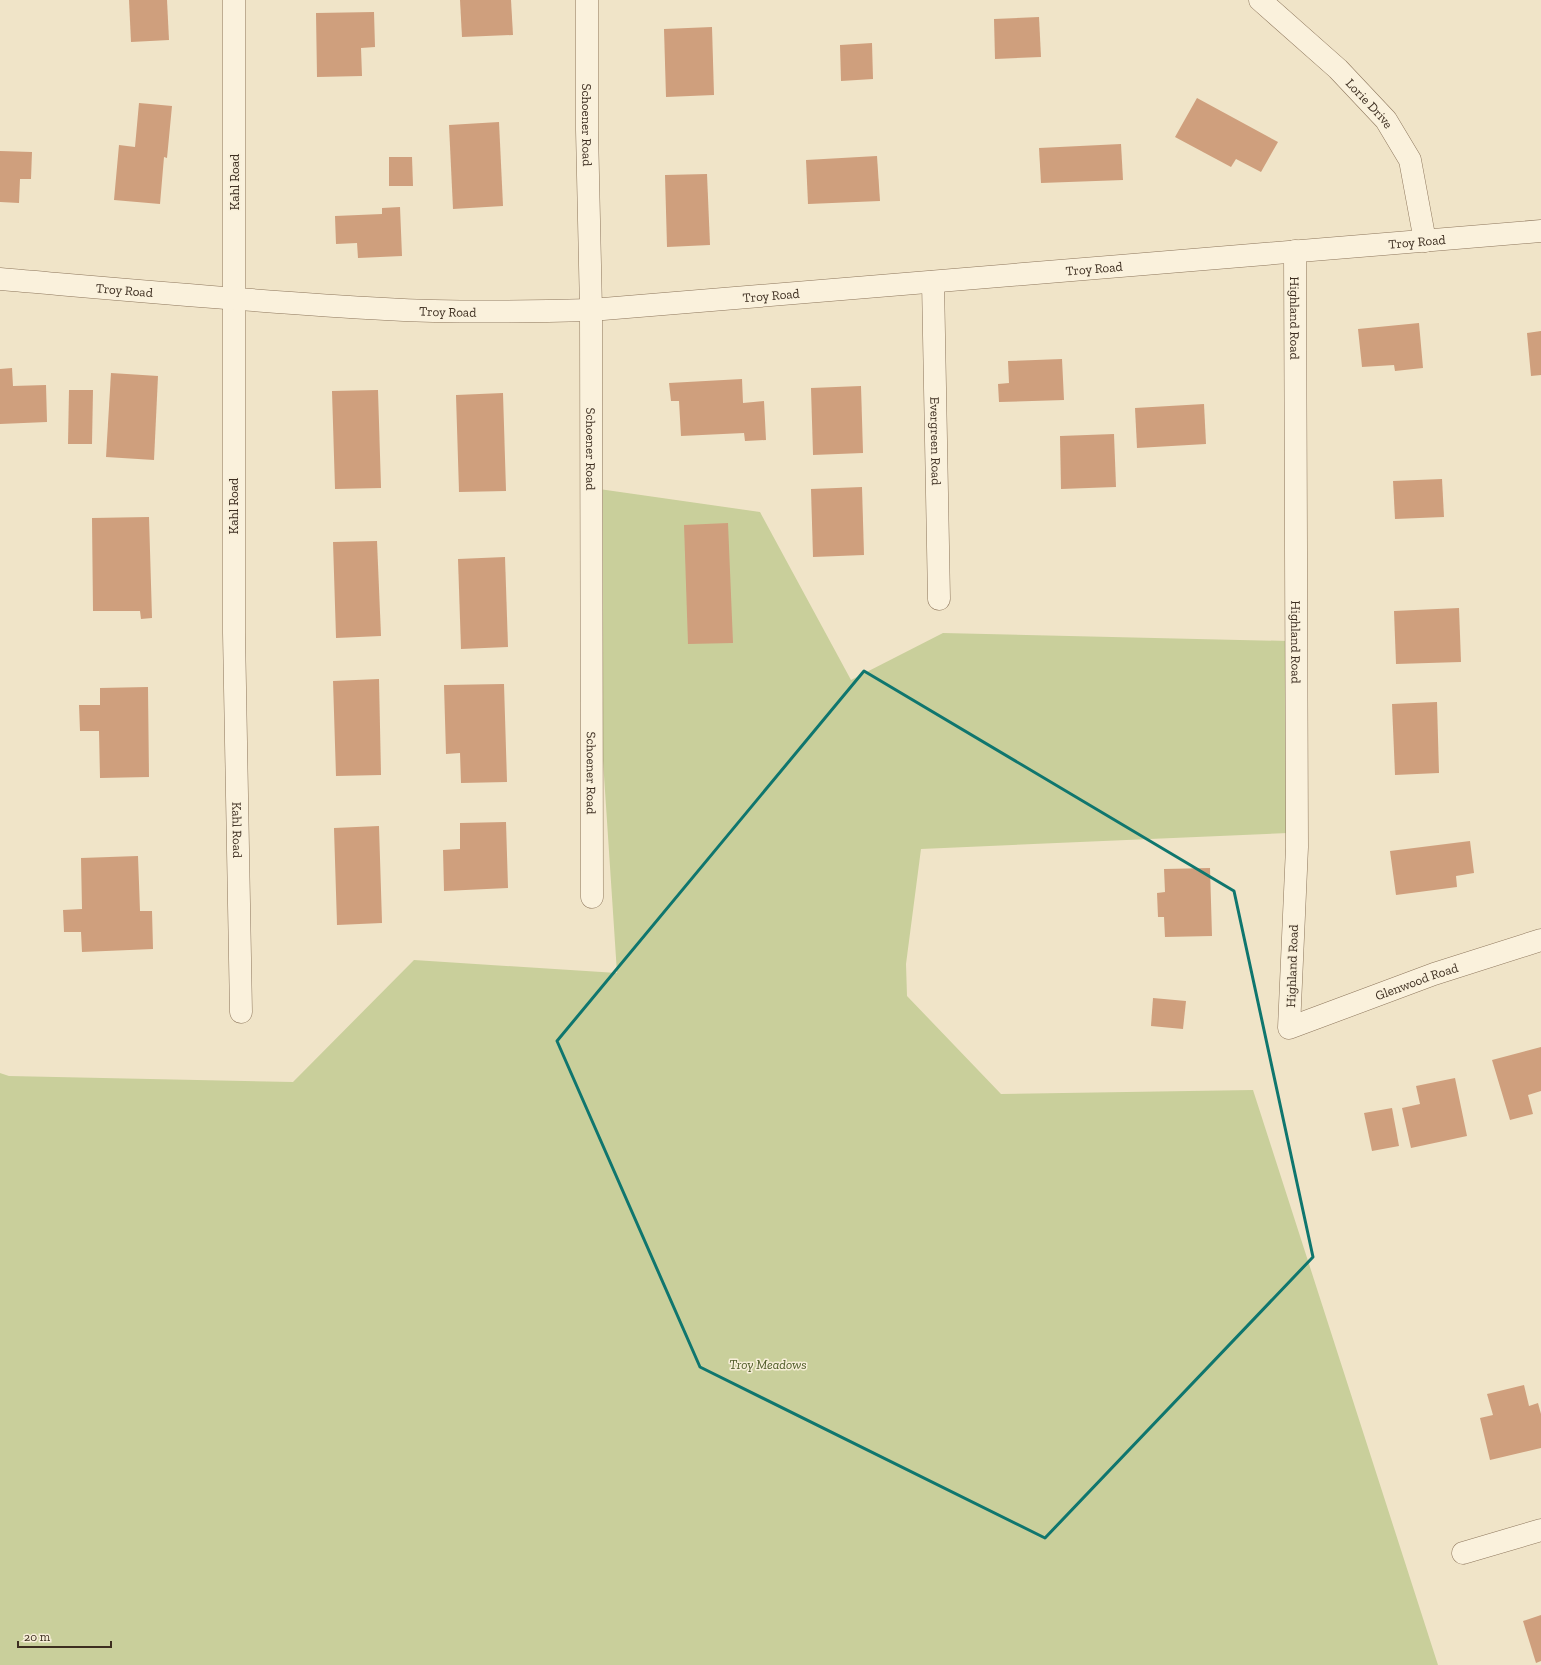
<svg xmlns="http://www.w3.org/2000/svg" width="1541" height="1665" font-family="'Zilla Slab',serif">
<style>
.green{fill:#c9cf9b}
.building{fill:#cf9f7d}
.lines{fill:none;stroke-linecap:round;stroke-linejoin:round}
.minor-casing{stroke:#8d765c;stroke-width:23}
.minor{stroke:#faf1dc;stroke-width:22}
.marked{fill:none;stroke:#0f766e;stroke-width:3;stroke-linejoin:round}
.labels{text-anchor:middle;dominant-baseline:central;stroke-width:3;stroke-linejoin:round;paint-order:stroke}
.street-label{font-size:13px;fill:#3d2e20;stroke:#f7eed8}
.park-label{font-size:13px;font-style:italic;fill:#4d5a26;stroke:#f7eed8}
</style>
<rect width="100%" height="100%" fill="#f0e4c8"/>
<polygon class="green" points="585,487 760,512 851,680 943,633 1288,641 1288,833 921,849 906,964 907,996 1001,1094 1253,1090 1438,1665 0,1665 0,1073 9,1076 293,1082 414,960 617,973"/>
<g class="building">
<polygon points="129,0 167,0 169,40 131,42"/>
<polygon points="460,0 511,0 513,35 462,37"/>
<polygon points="374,12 375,47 361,48 362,76 317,77 316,13"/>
<polygon points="1039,17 1041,57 995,59 994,19"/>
<polygon points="712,27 714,95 666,97 664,29"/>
<polygon points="872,43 873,79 841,81 840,45"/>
<polygon points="1197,98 1278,142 1261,172 1236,159 1231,167 1175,137"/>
<polygon points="139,103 172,106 167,158 164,157 160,204 114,200 119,145 135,147"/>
<polygon points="499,122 503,206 453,209 449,125"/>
<polygon points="1121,144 1123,180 1041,183 1039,148"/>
<polygon points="0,151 32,152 31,179 20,179 19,203 0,202"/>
<polygon points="877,156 880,201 808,204 806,160"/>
<polygon points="389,157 412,157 413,186 389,186"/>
<polygon points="707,174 710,245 667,247 665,175"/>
<polygon points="400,207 402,256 358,258 357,243 336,244 335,216 382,214 382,208"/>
<polygon points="1419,323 1423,368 1395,371 1394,365 1362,367 1358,329"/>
<polygon points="1541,331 1541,375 1531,376 1527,333"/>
<polygon points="1062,359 1064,400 999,402 998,384 1009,383 1008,361"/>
<polygon points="12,368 13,386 46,385 47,422 0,424 0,369"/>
<polygon points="111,373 158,376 154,460 106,457"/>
<polygon points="742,379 743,403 764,401 766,440 745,441 744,433 681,436 679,401 671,401 669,383"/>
<polygon points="861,386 863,453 813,455 811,388"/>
<polygon points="69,390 93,390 92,444 68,444"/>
<polygon points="378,390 381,488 335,489 332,391"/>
<polygon points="503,393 506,491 459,492 456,395"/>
<polygon points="1204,404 1206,444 1137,448 1135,408"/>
<polygon points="1114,434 1116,487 1061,489 1060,436"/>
<polygon points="1442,479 1444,517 1395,519 1393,481"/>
<polygon points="862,487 864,555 813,557 811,489"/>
<polygon points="149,517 152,618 141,619 140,611 93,611 92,518"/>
<polygon points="728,523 733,643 688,644 684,525"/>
<polygon points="377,541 381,636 336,638 333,542"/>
<polygon points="505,557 508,647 461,649 458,559"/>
<polygon points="1459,608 1461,662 1396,664 1394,611"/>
<polygon points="379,679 381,775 336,776 333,681"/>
<polygon points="504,684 507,782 461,783 460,753 446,754 444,685"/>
<polygon points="148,687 149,777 100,778 99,731 80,731 79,705 100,705 100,688"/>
<polygon points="1437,702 1439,773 1395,775 1392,704"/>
<polygon points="506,822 508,888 444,891 443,850 460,849 460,823"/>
<polygon points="379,826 382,923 337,925 334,828"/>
<polygon points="1470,841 1474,873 1456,876 1457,887 1396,895 1390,851"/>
<polygon points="138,856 140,911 152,911 153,949 82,952 81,932 64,932 63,910 82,909 81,858"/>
<polygon points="1210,868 1212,936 1165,937 1164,917 1158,917 1157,893 1165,892 1164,869"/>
<polygon points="1153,998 1186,1001 1183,1029 1151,1026"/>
<polygon points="1541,1047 1541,1091 1528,1095 1533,1114 1510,1120 1492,1060"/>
<polygon points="1455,1078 1467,1136 1411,1148 1402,1108 1420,1104 1416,1086"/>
<polygon points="1392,1108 1399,1146 1372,1151 1364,1113"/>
<polygon points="1524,1385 1529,1406 1538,1403 1541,1414 1541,1448 1490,1460 1480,1418 1493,1415 1487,1394"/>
<polygon points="1541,1615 1541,1661 1536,1663 1523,1621"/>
</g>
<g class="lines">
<g class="minor-casing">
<g id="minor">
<path id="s1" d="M234 0V633L241 1012"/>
<path id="s2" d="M587 0V130L591 310 592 897"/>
<path id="s3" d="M1260 0 1338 69 1386 120 1410 160 1425 241"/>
<path id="s4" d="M1295 251 1297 847 1289 1028 1434 974 1541 940"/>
<path id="s5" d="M0 279C128 290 257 302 385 309 454 313 522 312 591 310L1541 231"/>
<path id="s6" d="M933 282 939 599"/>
<polyline points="1463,1553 1541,1530"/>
</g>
</g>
<use href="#minor" class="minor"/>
</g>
<path class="marked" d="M864 671 1234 891 1313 1257 1045 1538 700 1367 557 1041Z"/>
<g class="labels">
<g class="street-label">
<text stroke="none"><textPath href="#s3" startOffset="151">Lorie Drive</textPath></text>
<text stroke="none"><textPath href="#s2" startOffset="125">Schoener Road</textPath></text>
<text transform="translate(234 182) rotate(-90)">Kahl Road</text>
<text stroke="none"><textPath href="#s5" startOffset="1421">Troy Road</textPath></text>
<text stroke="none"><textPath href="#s5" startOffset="1097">Troy Road</textPath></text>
<text stroke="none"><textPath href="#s5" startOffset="125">Troy Road</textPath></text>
<text stroke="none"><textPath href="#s5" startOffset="773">Troy Road</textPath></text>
<text stroke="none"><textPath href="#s5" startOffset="449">Troy Road</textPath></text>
<text stroke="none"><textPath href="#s4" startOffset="67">Highland Road</textPath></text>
<text stroke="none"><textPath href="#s6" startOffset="159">Evergreen Road</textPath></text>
<text stroke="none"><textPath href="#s2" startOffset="449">Schoener Road</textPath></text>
<text transform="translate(233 506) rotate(-90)">Kahl Road</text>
<text stroke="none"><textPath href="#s4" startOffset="391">Highland Road</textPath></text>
<text stroke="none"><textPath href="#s2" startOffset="773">Schoener Road</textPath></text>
<text stroke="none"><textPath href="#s1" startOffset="830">Kahl Road</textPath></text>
<text transform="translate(1292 966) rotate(-88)">Highland Road</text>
<text stroke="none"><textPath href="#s4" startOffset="913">Glenwood Road</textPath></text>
</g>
<g class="park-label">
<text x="768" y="1364">Troy Meadows</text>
</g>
</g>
<path d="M18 1641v6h93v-6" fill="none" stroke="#3d2e20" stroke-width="2"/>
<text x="24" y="1641" font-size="12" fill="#3d2e20" stroke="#f7eed8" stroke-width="3" paint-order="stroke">20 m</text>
</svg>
